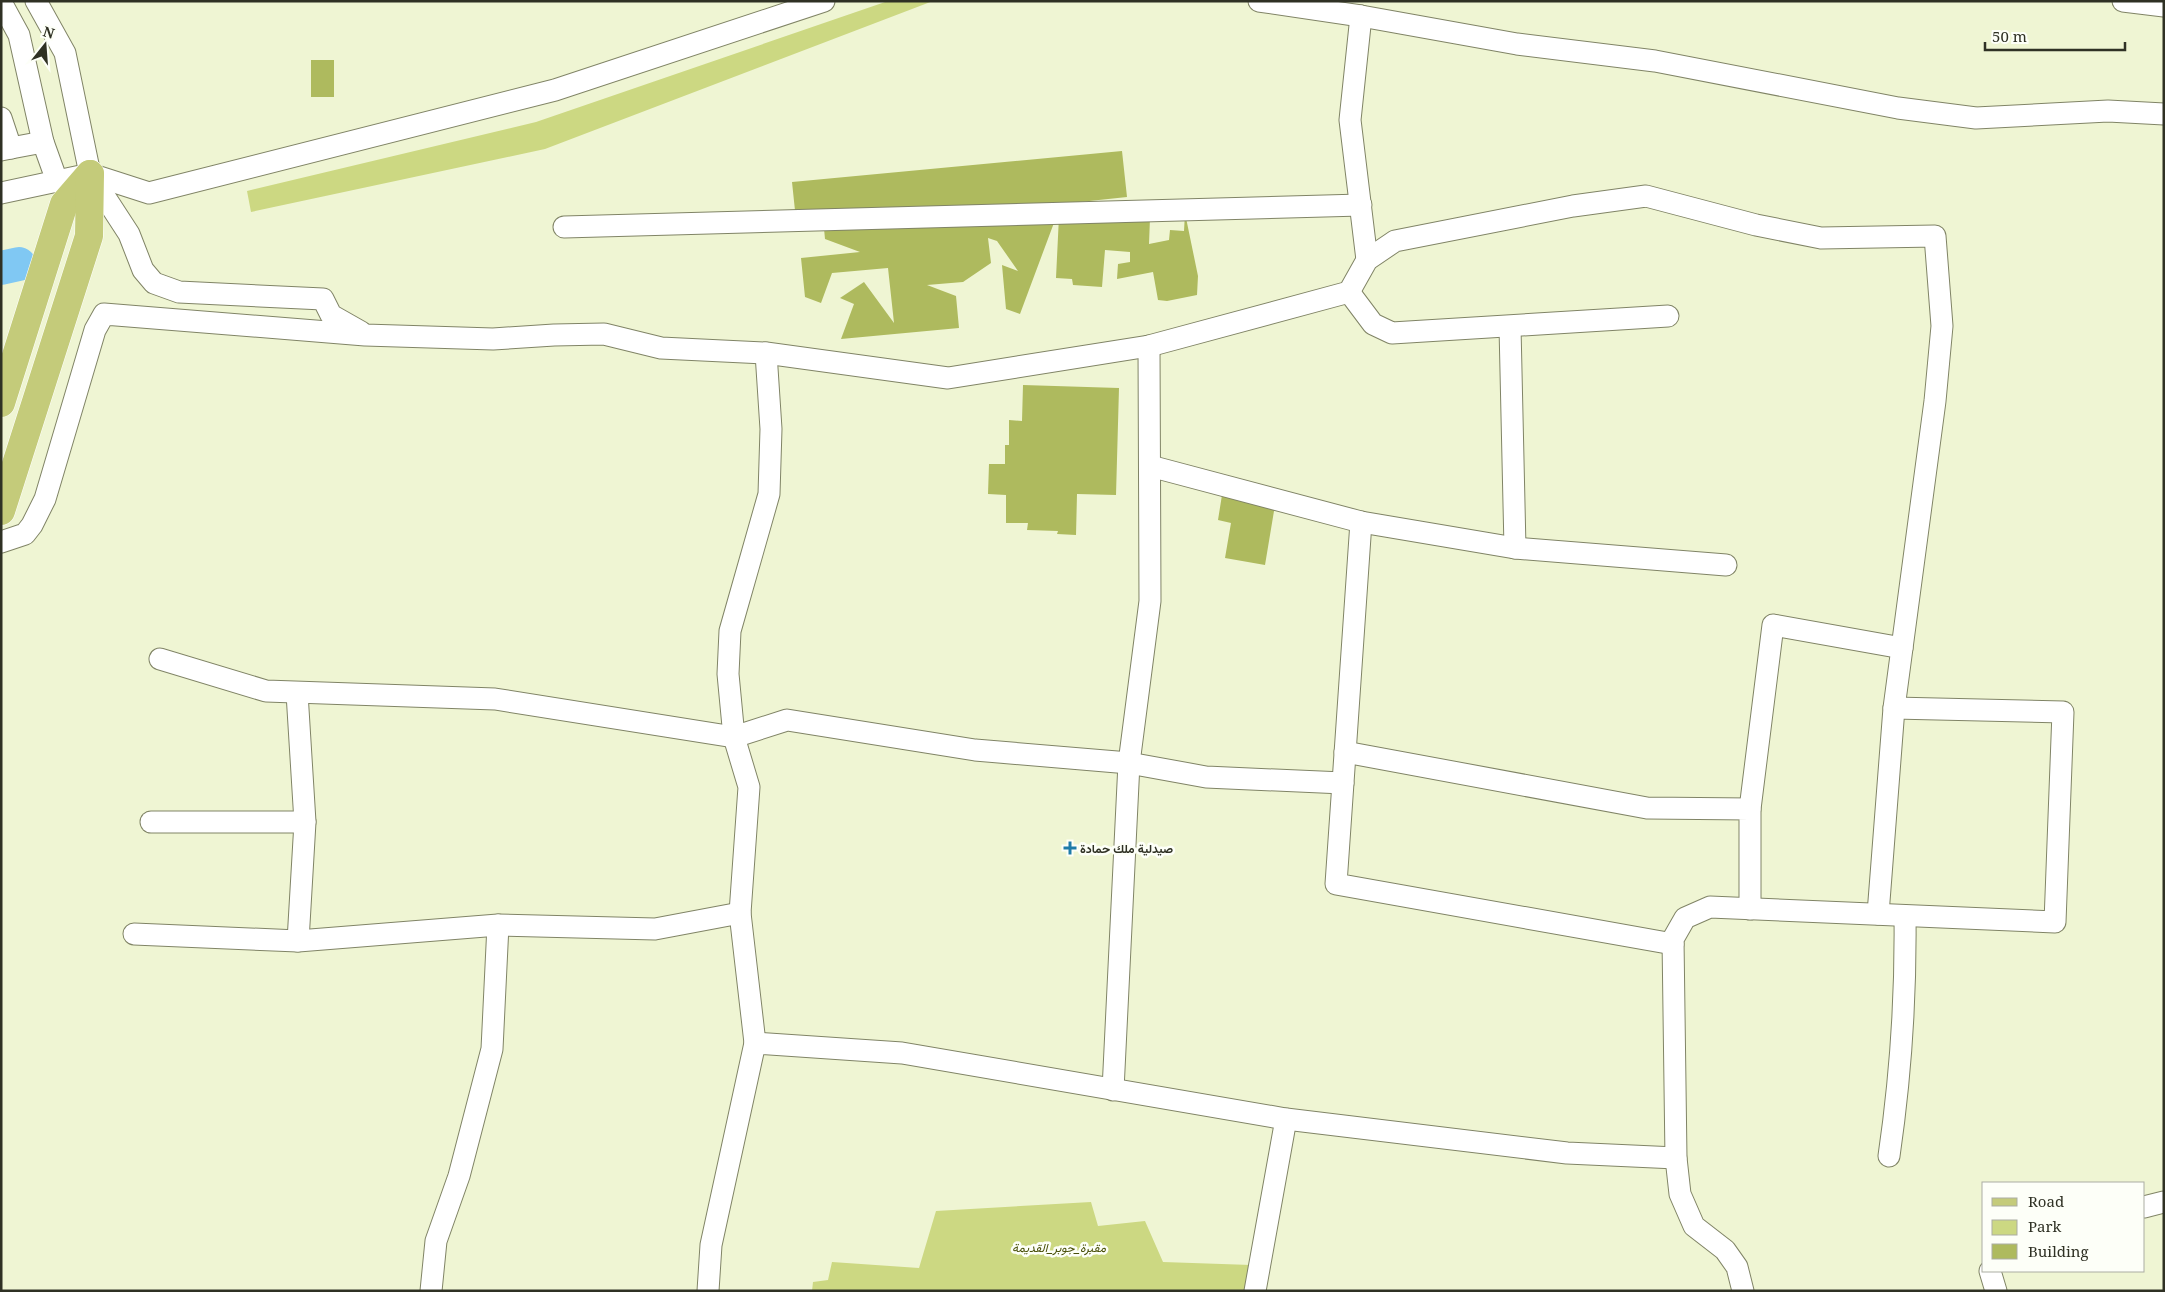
<svg xmlns="http://www.w3.org/2000/svg" width="2165" height="1292" font-family="'Noto Serif',Vazirmatn,serif">
<style>
.green{fill:#ccd882}
.lines{fill:none;stroke-linecap:round;stroke-linejoin:round}
.river{stroke:#80c8f3;stroke-width:34}
.building{fill:#aeba5e}
.minor-casing{stroke:#808466;stroke-width:23}
.major-casing{stroke:#fff;stroke-width:29}
.minor{stroke:#fff;stroke-width:21}
.major{stroke:#c4cb7a;stroke-width:28}
.poi-dot{fill:#1e7ba9;stroke:#fdfff8;stroke-width:2}
.labels{text-anchor:middle;dominant-baseline:central;stroke-width:5;stroke-linejoin:round;paint-order:stroke}
.poi-label{font-size:12px;font-weight:bold;fill:#2f3124;stroke:#fdfff8;text-anchor:start}
.park-label{font-size:12px;font-style:italic;fill:#484f07;stroke:#fdfff8}
</style>
<rect width="100%" height="100%" fill="#eff5d3"/>
<g class="green">
<polygon points="888,1 933,1 545,149 251,212 247,191 536,122"/>
<polygon points="1091,1202 1098,1226 1145,1221 1163,1262 1251,1265 1245,1291 812,1291 813,1282 828,1280 832,1262 919,1268 936,1211"/>
</g>
<g class="lines">
<polyline class="river" points="1,268 19,264"/>
</g>
<g class="building">
<rect x="311" y="60" width="23" height="37"/>
<polygon points="1122,151 1127,197 1061,204 1020,314 1006,309 1002,265 1018,271 997,241 988,238 991,263 963,282 927,285 956,296 959,328 841,339 854,304 840,298 864,282 894,323 888,268 832,273 821,303 805,297 801,258 860,252 825,239 823,218 796,220 792,182"/>
<polygon points="1185,213 1198,276 1197,295 1167,301 1158,300 1153,272 1117,279 1118,264 1130,262 1130,252 1105,250 1102,287 1073,285 1072,279 1056,278 1059,216 1150,218 1149,244 1169,240 1170,230 1184,231"/>
<polygon points="1023,385 1119,388 1116,495 1077,494 1076,535 1057,534 1058,531 1027,530 1028,523 1006,523 1006,495 988,494 989,464 1005,464 1005,445 1009,445 1009,420 1022,421"/>
<polygon points="1222,495 1275,505 1265,565 1225,558 1231,523 1218,520"/>
</g>
<g class="lines">
<g class="minor-casing">
<g id="minor">
<polyline points="36,1 65,53 90,174 149,193 555,90 824,1"/>
<polyline points="1259,1 1361,16 1517,44 1655,61 1898,108 1976,118 2108,111 2164,114"/>
<polyline points="2123,1 2164,6"/>
<polyline points="1,2 19,35 43,142 11,148"/>
<polyline points="1361,16 1350,120 1367,260"/>
<polyline points="1,118 11,148 1,150"/>
<polyline points="43,142 57,181"/>
<polyline points="1,193 90,174 129,234 143,270 154,283 179,292 323,299 331,315 361,332"/>
<polyline points="564,227 1361,205"/>
<polyline points="1349,292 1373,324 1392,333 1668,316"/>
<polyline points="1510,327 1515,548"/>
<polyline points="1150,466 1361,522 1515,548 1726,565"/>
<polyline points="1361,522 1336,884 1673,944"/>
<polyline points="1,542 25,534 32,525 45,499 95,330 104,314 365,335 493,339 554,335 604,334 661,348 766,353 948,378 1149,346 1349,292 1367,260 1395,241 1573,206 1646,196 1756,225 1821,238 1935,236 1942,326 1935,401 1894,708 1878,914"/>
<polyline points="160,659 266,691 495,699 734,737 787,720 975,750 1129,763 1206,777 1343,783"/>
<polyline points="297,693 305,822 298,941"/>
<polyline points="1345,752 1647,808 1750,809 1750,909"/>
<polyline points="1750,809 1773,625 1902,648"/>
<polyline points="151,822 305,822"/>
<polyline points="134,934 298,941 498,925 655,929 740,913"/>
<polyline points="755,1043 740,913 749,787 734,737 728,674 730,631 769,494 771,429 766,353"/>
<polyline points="1113,1090 1129,763 1150,601 1149,346"/>
<path d="M1889 1156C1901 1074 1906 999 1905 916"/>
<polyline points="2144,1207 2164,1202"/>
<polyline points="1990,1271 1996,1291"/>
<polyline points="431,1291 436,1241 459,1176 492,1049 498,925"/>
<polyline points="708,1291 711,1245 755,1043 902,1053 1286,1119 1567,1153 1676,1158"/>
<polyline points="1255,1291 1286,1119"/>
<polyline points="1743,1291 1737,1267 1725,1250 1694,1226 1680,1194 1676,1158 1673,939 1685,918 1710,907 2055,922 2063,712 1894,708"/>
</g>
</g>
<g class="major-casing">
<g id="major">
<polyline points="1,403 64,204 90,174"/>
<polyline points="1,511 89,236 90,174"/>
</g>
</g>
<use href="#minor" class="minor"/>
<use href="#major" class="major"/>
</g>
<path class="poi-dot" d="M1067.5 840.5h5v5h5v5h-5v5h-5v-5h-5v-5h5z"/>
<g class="labels">
<g class="poi-label">
<text x="1080" y="848">صيدلية ملك حمادة</text>
</g>
<g class="park-label">
<text x="1059" y="1247">مقبرة_جوبر_القديمة</text>
</g>
</g>
<rect width="2165" height="1292" fill="none" stroke="#2f3124" stroke-width="5"/>
<rect x="1982" y="1182" width="162" height="90" fill="#fdfff8" stroke="#abada3"/>
<rect x="1992" y="1198" width="25" height="8" fill="#c4cb7a" stroke="#abada3"/>
<text x="2028" y="1207" font-size="15" fill="#2f3124">Road</text>
<rect x="1992" y="1220" width="25" height="15" fill="#ccd882" stroke="#abada3"/>
<text x="2028" y="1232" font-size="15" fill="#2f3124">Park</text>
<rect x="1992" y="1244" width="25" height="15" fill="#aeba5e" stroke="#abada3"/>
<text x="2028" y="1257" font-size="15" fill="#2f3124">Building</text>
<g transform="translate(45 45) rotate(17)" stroke="#fdfff8" stroke-width="4" paint-order="stroke">
<path d="M0-4L9 19L0 12L-9 19Z" fill="#2f3124"/>
<text y="-8" font-size="14" font-weight="bold" text-anchor="middle" fill="#2f3124">N</text>
</g>
<path d="M1985 42v8h140v-8" fill="none" stroke="#2f3124" stroke-width="2.5"/>
<text x="1992" y="42" font-size="15" fill="#2f3124" stroke="#fdfff8" stroke-width="4" paint-order="stroke">50 m</text>
</svg>
